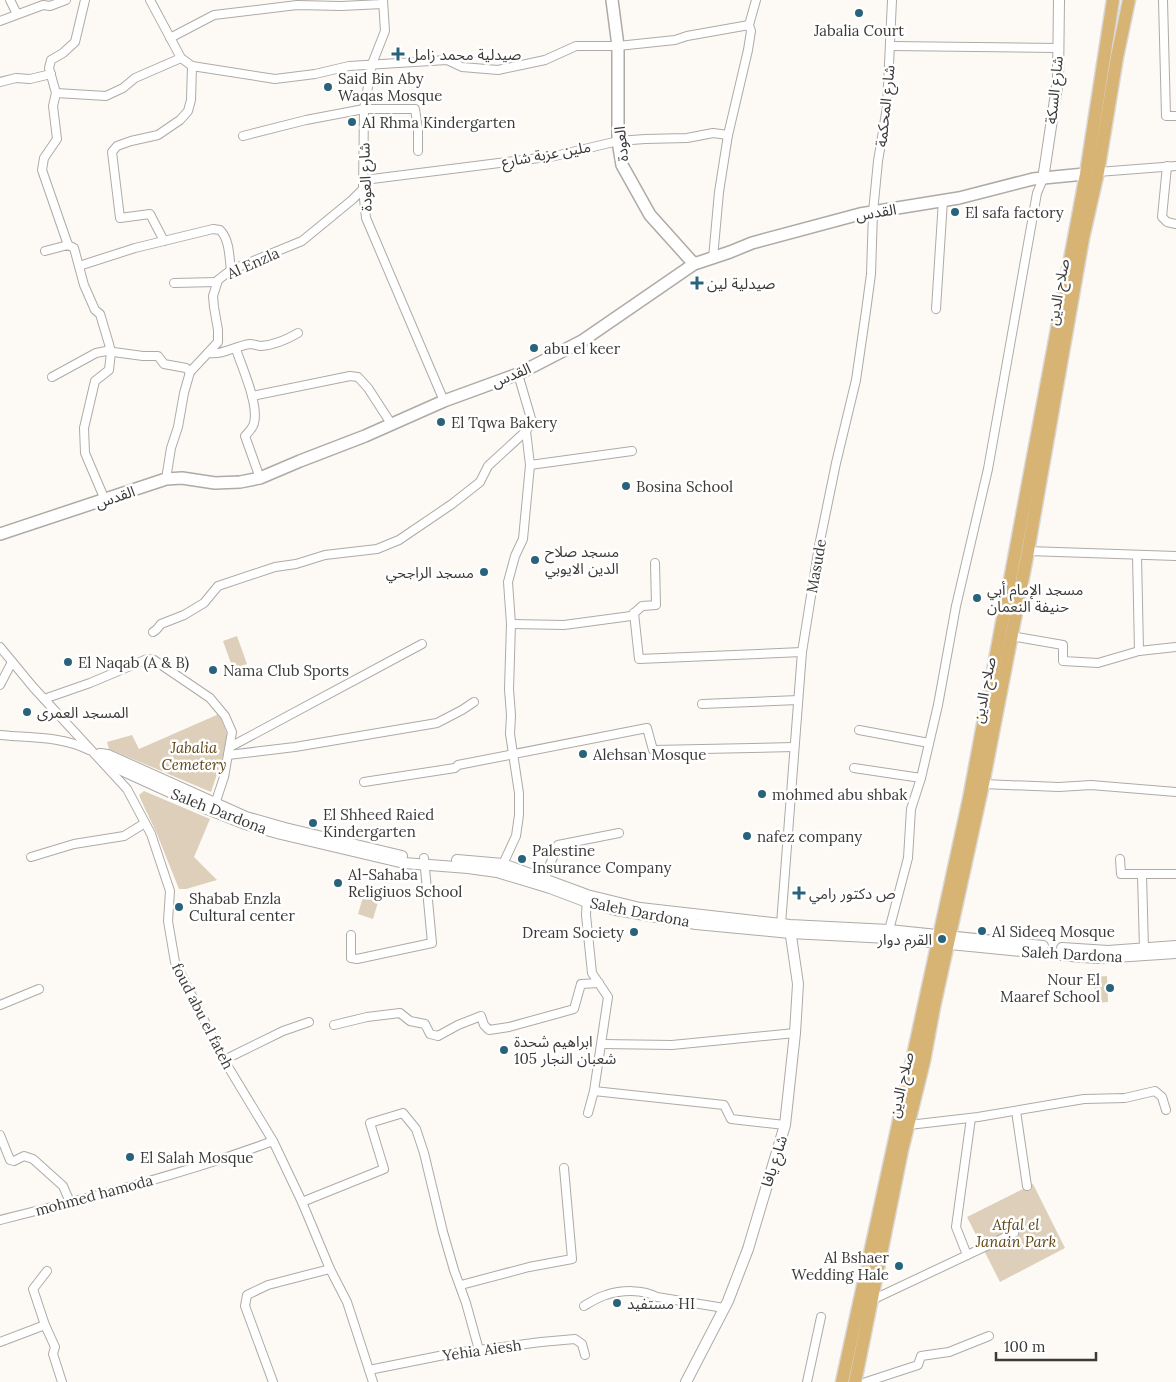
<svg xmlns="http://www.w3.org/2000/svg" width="1176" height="1382" font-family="Lora,'Noto Sans Arabic',serif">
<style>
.green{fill:#ddcfb9}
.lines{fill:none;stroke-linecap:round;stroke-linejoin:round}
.minor-casing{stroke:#aeaba7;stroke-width:10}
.tertiary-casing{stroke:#aeaba7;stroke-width:12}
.secondary-casing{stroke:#aeaba7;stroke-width:14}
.trunk-casing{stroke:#d8d8d7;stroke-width:15}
.minor{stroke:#fff;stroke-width:8}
.tertiary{stroke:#fff;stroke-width:10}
.secondary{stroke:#fff;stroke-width:11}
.trunk{stroke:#d8b474;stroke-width:12}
.poi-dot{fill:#28637b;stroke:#fff;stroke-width:2}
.labels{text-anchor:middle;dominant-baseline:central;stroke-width:5;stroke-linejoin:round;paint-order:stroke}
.poi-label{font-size:15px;fill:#3b3a38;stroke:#fff;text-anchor:start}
.street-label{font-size:15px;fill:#3b3a38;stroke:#fff}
.park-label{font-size:15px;font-style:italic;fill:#604615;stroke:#fff}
</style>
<rect width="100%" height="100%" fill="#fdfaf5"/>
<g class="green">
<polygon points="237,636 247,664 233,669 223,641"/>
<polygon points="219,714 227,734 223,756 211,792 109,749 107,742 132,735 139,749"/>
<polygon points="144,791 210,819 194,857 217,880 186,889 179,889 157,834 141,800 139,795"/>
<polygon points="366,887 381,892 373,919 358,914"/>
<polygon points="1107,976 1108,1002 1095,1003 1094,977"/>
<polygon points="1033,1184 1065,1248 1000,1282 967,1217"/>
</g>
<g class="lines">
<g class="minor-casing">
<g id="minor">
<polyline points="10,0 17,14"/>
<polyline points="150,0 181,58 192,66 275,79 315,74 349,66 447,60 462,67 498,70 545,60 576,46 618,46 675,40 687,36 749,25 751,31 748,50 728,135 719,192 713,258"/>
<polyline points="383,0 385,31 372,64 364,109 363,189 366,218 444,401"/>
<polyline points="1163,0 1166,116 1176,116"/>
<polyline points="0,21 43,5 50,6 66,0"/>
<polyline points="749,25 756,0"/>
<polyline points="170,38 214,15 297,5 341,6 383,4"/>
<polyline points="891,46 1058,48"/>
<polyline points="0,82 16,78 30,79 51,74"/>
<polyline points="56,93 106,96 123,88 135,78 181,58"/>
<polyline points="243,136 306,120 364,109 415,109 418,129 418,151"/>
<polyline points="1167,166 1162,217 1167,222 1176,224"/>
<polyline points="1098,172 1176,166"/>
<polyline points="364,180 555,156 618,141 645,139 687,138 713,133 728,135"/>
<polyline points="164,241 150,214 120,218 112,152 117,146 131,141 158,135 180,120 188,111 191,100 192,66"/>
<polyline points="68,245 42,170 44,158 57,139 53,106 56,93 49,68 51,60 63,53 75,42 85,0"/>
<polyline points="45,251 68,245 74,248 84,285 95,310 100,314 109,344 111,352 109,370 95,381 84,428 85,453 105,500"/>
<path d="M79 266 135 248 213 229 220 230C230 240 229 257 231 270"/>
<polyline points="174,283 217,282"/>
<polyline points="936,309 943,200"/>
<path d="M236 349C242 368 259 404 254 423 253 428 249 432 245 436L260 478"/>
<path d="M208 353C224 355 235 346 250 344 254 344 258 346 261 346 275 345 286 340 298 333"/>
<polyline points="52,377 96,353 106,351 143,356 158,356 164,364 186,368 190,372"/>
<polyline points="252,396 350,376 358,377 368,388 392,425"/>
<polyline points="530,465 632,451"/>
<polyline points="166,479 171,448 178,427 184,393 190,372 218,342 218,330 214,307 213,296 218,280 231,270 302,241 352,200 363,189"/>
<polyline points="1028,551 1176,556"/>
<polyline points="1137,555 1139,651"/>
<polyline points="634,613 639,659 802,652"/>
<polyline points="511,624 564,625 631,616 642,606 656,605 655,563"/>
<polyline points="153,632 156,630 161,624 184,615 204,603 218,586 275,567 296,564 325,555 377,549 399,540 452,504 480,482 488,466 526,431"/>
<polyline points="1011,636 1063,645 1063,661 1098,663 1139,651 1176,647"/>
<polyline points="0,647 33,687 127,789 151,834 170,891 168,921 175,962 224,1060 273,1141 302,1202 330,1269 347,1302 373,1382"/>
<polyline points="0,685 12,662"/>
<polyline points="44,699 90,683 147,659 154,660 210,698 225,716 232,732 224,777 215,804"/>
<polyline points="702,704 798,700"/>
<polyline points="859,730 929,743"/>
<path d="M0 735C30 738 61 736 89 750"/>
<polyline points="230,747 422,644"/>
<polyline points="228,755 295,747 437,723 462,710 474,702"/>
<polyline points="854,768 921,778"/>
<polyline points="364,782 455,768 458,765 647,728 653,750 794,747"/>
<polyline points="983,784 1059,787 1091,785 1176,792"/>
<polyline points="31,857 74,844 124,836 145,823"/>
<polyline points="1120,859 1121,874 1176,874"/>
<polyline points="503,864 516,836 519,815 519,793 510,734 511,715 509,689 511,624 508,582 515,556 523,539 530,465 526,431 532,422 518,374"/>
<polyline points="1142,875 1144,949"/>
<polyline points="544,879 558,845 619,833"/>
<polyline points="587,897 586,915 592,973 608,997 594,1091 724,1105 731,1119 785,1125"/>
<polyline points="781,924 802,652 819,546 836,463 856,380 866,311 871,274 873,212 878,161 887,107 892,0"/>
<polyline points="889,930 908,858 911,809 921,778 938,705 956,606 988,469 1037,193 1043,179"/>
<polyline points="351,935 351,958 357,959 432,943 424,858"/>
<polyline points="0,1005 39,989"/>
<polyline points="334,1025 367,1017 400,1013 410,1021 425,1024 430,1034 438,1036 458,1025 481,1016 484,1025 489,1030 509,1027 574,1009 581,984 599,983"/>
<polyline points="602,1044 672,1045 795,1033"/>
<polyline points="224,1060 283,1031 309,1022"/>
<polyline points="1016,1111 1027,1186"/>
<polyline points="588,1113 594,1091"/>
<polyline points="909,1125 978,1117 1084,1099 1125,1098 1155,1091 1162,1097 1166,1110"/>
<polyline points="0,1135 10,1160 14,1161 24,1156 33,1159 63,1186 70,1202"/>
<polyline points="302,1202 384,1169 370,1123 403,1113 416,1129 424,1153 443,1232 454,1270 466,1303 479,1350"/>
<path d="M0 1220C92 1197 184 1174 273 1141"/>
<polyline points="967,1255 956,1227 971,1118"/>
<polyline points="47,1271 33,1289 45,1325 55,1347 53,1354 62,1382"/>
<polyline points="461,1285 529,1267 572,1259 564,1168"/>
<polyline points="872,1300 1014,1233"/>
<path d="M584 1306C591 1302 598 1297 606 1295 621 1290 643 1289 657 1297L724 1308"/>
<polyline points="0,1342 45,1325"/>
<polyline points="369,1370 454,1353 541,1342 575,1339 582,1344 585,1355"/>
<polyline points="273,1382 245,1306 247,1295 268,1285 330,1269"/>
<polyline points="807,1382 821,1317"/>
<polyline points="866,1382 918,1365 921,1356 949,1352 989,1336"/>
</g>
</g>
<g class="tertiary-casing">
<g id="tertiary">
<polyline points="1043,179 1058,80 1059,0"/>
<polyline points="100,754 106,763 207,809 245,824 281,834 404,863 468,868 497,872 550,888 587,902 616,910 696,924 790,933 889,938 1081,957 1100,958 1176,953"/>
<polyline points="100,754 108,755 246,817 285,828 402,856"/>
<polyline points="457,860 503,864 587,895 640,908 790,925 889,930 1043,946"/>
<polyline points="1062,948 1108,951 1176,946"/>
<polyline points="686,1382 728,1301 748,1249 785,1125 795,1033 798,984 790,929"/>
</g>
</g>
<g class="secondary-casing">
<g id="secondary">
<polyline points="612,0 618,46 618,141 622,165 650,215 694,264"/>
<polyline points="0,534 166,479 182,478 215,483 240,482 260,478 300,461 365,436 444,401 518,374 582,341 694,264 730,252 752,243 860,214 959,198 1033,179 1095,173"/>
</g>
</g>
<g class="trunk-casing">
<g id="trunk">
<polyline points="842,1382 969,799 1086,174 1113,0"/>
<polyline points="855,1382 902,1150 924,1061 934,1007 983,784 1028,551 1083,238 1098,172 1117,57 1129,0"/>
</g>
</g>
<use href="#minor" class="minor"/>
<use href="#tertiary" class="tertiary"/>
<use href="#secondary" class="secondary"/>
<use href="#trunk" class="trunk"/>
</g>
<g class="poi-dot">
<circle cx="859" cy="13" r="5"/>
<path d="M395.5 46.5h5v5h5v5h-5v5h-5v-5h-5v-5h5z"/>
<circle cx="328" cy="87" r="5"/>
<circle cx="352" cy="122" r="5"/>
<circle cx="955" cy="212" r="5"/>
<path d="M694.5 275.5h5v5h5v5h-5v5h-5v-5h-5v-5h5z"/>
<circle cx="534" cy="348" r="5"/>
<circle cx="441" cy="422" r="5"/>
<circle cx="626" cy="486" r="5"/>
<circle cx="535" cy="560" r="5"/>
<circle cx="484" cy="572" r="5"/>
<circle cx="977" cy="598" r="5"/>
<circle cx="68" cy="662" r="5"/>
<circle cx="213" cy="670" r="5"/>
<circle cx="27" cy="712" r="5"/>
<circle cx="583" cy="754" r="5"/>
<circle cx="762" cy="794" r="5"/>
<circle cx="313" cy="823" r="5"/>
<circle cx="747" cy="836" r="5"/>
<circle cx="522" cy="859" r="5"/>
<circle cx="338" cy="883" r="5"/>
<path d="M796.5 885.5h5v5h5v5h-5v5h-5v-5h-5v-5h5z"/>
<circle cx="179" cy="907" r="5"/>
<circle cx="982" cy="931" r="5"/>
<circle cx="634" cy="932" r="5"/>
<circle cx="942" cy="939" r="5"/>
<circle cx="1110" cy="988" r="5"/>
<circle cx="504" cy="1050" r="5"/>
<circle cx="130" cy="1157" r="5"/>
<circle cx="899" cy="1266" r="5"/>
<circle cx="617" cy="1303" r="5"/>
</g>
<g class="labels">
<g class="poi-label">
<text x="859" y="30" text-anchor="middle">Jabalia Court</text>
<text x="408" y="54">صيدلية محمد زامل</text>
<text x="338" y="78">Said Bin Aby<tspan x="338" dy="17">Waqas Mosque</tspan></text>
<text x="362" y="122">Al Rhma Kindergarten</text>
<text x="965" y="212">El safa factory</text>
<text x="707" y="283">صيدلية لين</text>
<text x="544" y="348">abu el keer</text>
<text x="451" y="422">El Tqwa Bakery</text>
<text x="636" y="486">Bosina School</text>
<text x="545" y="551">مسجد صلاح<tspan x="545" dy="17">الدين الايوبي</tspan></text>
<text x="474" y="572" text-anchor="end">مسجد الراجحي</text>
<text x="987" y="589">مسجد الإمام أبي<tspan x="987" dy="17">حنيفة النعمان</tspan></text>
<text x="78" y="662">El Naqab (A &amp; B)</text>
<text x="223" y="670">Nama Club Sports</text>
<text x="37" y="712">المسجد العمرى</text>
<text x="593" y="754">Alehsan Mosque</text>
<text x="772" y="794">mohmed abu shbak</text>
<text x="323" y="814">El Shheed Raied<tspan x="323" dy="17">Kindergarten</tspan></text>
<text x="757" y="836">nafez company</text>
<text x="532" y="850">Palestine<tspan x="532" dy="17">Insurance Company</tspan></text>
<text x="348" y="874">Al-Sahaba<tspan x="348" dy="17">Religiuos School</tspan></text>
<text x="809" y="893">ص دكتور رامي</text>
<text x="189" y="898">Shabab Enzla<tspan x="189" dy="17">Cultural center</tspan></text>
<text x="992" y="931">Al Sideeq Mosque</text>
<text x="624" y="932" text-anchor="end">Dream Society</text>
<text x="932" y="939" text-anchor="end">القرم دوار</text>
<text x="1100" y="979" text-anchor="end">Nour El<tspan x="1100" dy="17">Maaref School</tspan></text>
<text x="514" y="1041">ابراهيم شحدة<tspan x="514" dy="17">شعبان النجار 105</tspan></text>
<text x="140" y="1157">El Salah Mosque</text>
<text x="889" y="1257" text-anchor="end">Al Bshaer<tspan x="889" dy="17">Wedding Hale</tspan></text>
<text x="627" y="1303">مستفيد HI</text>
</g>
<g class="street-label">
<text transform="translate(1054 90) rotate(-84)">شارع السكة</text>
<text transform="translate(885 106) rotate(-84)">شارع المحكمة</text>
<text transform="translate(621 144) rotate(-96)">العودة</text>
<text transform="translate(546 154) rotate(-10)">ملين عزبة شارع</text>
<text transform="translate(365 177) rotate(-92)">شارع العودة</text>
<text transform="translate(876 212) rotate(-9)">القدس</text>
<text transform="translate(253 263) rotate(-24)">Al Enzla</text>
<text transform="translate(1058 292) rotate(-80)">صلاح الدين</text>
<text transform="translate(511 375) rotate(-23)">القدس</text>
<text transform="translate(115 497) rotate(-19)">القدس</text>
<text transform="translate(816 566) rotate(-80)">Masude</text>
<text transform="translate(984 690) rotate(-79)">صلاح الدين</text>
<text transform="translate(219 811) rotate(21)">Saleh Dardona</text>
<text transform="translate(640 912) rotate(11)">Saleh Dardona</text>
<text transform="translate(1072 954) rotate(3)">Saleh Dardona</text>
<text transform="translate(203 1016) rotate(63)">foud abu el fateh</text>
<text transform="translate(901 1085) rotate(-77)">صلاح الدين</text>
<text transform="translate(774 1161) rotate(-72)">شارع يافا</text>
<text transform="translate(94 1195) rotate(-15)">mohmed hamoda</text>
<text transform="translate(482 1350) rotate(-8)">Yehia Aiesh</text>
</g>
<g class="park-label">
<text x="194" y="747">Jabalia<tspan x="194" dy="17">Cemetery</tspan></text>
<text x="1016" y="1224">Atfal el<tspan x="1016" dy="17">Janain Park</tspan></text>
</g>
</g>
<path d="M996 1352v8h100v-8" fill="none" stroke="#3b3a38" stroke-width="2.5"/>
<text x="1004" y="1352" font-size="15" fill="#3b3a38" stroke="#ffffff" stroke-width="4" paint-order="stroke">100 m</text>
</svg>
